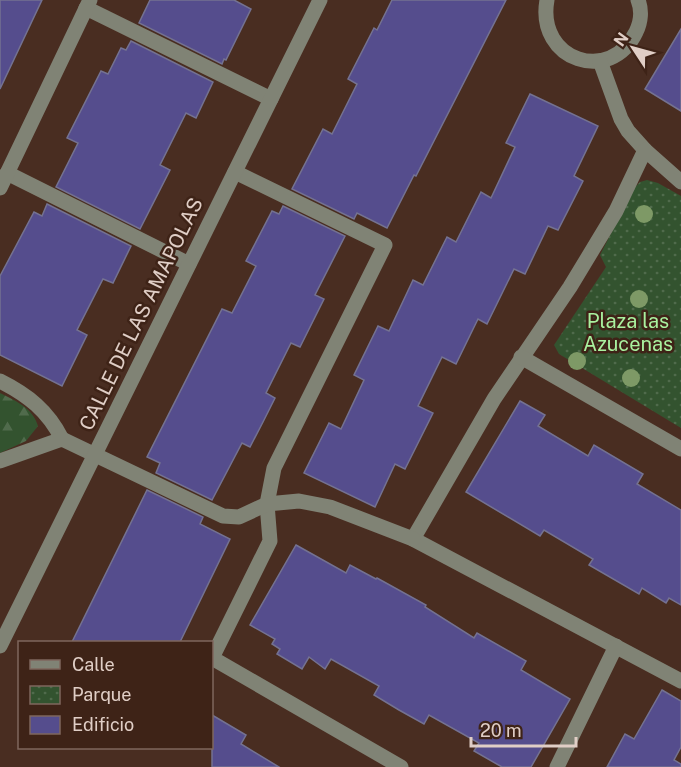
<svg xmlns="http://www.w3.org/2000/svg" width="681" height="767" font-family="'Public Sans',sans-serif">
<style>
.forest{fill:url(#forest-firs)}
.park{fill:url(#park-dots)}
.building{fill:#554d8d;stroke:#747291;stroke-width:1.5}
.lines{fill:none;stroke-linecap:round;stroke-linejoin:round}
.minor{stroke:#808375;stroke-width:15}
.tree{fill:#7e9966}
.labels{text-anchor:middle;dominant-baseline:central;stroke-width:5;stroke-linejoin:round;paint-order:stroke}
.street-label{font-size:20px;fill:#e0cec6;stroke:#3e2317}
.park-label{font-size:20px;fill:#a9f19f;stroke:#3e2317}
</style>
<defs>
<pattern id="forest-firs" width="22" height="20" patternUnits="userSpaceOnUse" patternTransform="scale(1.5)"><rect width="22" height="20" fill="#33532f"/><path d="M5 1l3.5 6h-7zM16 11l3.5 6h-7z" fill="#506b4c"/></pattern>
<pattern id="park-dots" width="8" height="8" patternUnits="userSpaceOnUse" patternTransform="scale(1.5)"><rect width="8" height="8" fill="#33532f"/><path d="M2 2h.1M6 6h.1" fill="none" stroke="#506b4c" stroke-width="1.8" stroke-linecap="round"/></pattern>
</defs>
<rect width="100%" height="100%" fill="#492d21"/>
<path class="forest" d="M0 393C16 401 33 408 38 426L26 441 0 453Z"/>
<polygon class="park" points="647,180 658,183 681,196 681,428 559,354 554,345 606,267 600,255 634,188 640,182"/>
<g class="building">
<polygon points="0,0 42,0 0,89"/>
<polygon points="150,0 234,0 251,9 226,60 224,59 222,64 139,23"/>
<polygon points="392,0 506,0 416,176 414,175 387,228 357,213 354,219 292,189 323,129 332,134 357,84 348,79 374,28 377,30"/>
<polygon points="681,29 681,111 645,89"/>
<polygon points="131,41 213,82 196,118 186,113 160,165 170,170 140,229 56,187 78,143 67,138 101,71 108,74 121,48 126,50"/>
<polygon points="530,94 598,126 574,176 583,181 558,230 548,226 525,274 514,269 487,324 478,319 456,364 442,357 418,406 433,413 405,469 395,464 375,507 304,473 329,423 341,429 364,380 354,375 378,326 389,331 413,280 423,285 447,237 456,242 481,192 491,198 515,147 506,143"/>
<polygon points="47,204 131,246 113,283 103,279 77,330 87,335 62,386 0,355 0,276 34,212 42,216"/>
<polygon points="283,206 345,236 315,295 324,299 300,347 291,343 266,393 275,398 263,422 250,447 242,443 212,500 156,473 160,463 147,457 222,309 232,313 256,266 246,261 272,211 279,214"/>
<polygon points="520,401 545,415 538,426 588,456 594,445 643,474 637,484 681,510 681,605 669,598 666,603 642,588 639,594 589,565 593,559 544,530 540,536 466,492"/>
<polygon points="147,490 203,517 200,524 230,539 180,642 72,642"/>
<polygon points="296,545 346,573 350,565 376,579 377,578 426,605 425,607 474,638 477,633 526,661 521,670 570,699 531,767 502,767 474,751 479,743 429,715 424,724 399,710 374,695 379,686 331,659 325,669 309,657 302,669 277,654 280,649 272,644 275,639 250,625"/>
<polygon points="662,690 681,701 681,747 674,760 681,764 681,767 607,767 625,734 634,739"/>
<polygon points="212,715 246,735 241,744 279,767 212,767"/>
</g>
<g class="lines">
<g class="minor">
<path d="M547 0C536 61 611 85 636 32 641 22 642 10 638 0"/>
<polyline points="86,8 271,99"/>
<polyline points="600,61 621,119 628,131 645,150"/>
<polyline points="235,172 385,245 274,468 267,504 270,541 212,658 401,767"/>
<polyline points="7,173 189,264"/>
<polyline points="681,182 645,150 616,211 570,287 494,399 413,539 681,681"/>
<polyline points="0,188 90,0"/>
<polyline points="521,357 681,449"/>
<path d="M0 381C28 395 48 411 62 439"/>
<polyline points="0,461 62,439 223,516 239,517 267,504 299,501 330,507 413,539"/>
<polyline points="0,646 320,0"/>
<polyline points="557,767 616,646"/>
</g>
</g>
<g class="tree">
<circle cx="644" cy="214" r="9"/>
<circle cx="639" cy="299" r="9"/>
<circle cx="577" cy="361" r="9"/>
<circle cx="631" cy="378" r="9"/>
</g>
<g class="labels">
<g class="street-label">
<text transform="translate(141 314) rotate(-64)">CALLE DE LAS AMAPOLAS</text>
</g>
<g class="park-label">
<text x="628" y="321">Plaza las<tspan x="628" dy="23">Azucenas</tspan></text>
</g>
</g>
<rect x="18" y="641" width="195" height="108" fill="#3e2317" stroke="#7f675d" stroke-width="1.5"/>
<rect x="30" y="660" width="30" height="9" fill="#808375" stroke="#7f675d" stroke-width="1.5"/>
<text x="72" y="671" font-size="18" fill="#e0cec6">Calle</text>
<rect x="30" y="686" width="30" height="18" fill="url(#park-dots)" stroke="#7f675d" stroke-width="1.5"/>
<text x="72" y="701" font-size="18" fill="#e0cec6">Parque</text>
<rect x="30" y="716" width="30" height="18" fill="#554d8d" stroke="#7f675d" stroke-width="1.5"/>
<text x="72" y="731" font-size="18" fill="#e0cec6">Edificio</text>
<g transform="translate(633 48) rotate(306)" stroke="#3e2317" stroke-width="4.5" paint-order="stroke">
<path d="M0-4.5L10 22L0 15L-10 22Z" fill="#e0cec6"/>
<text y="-9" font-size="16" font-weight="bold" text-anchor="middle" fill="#e0cec6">N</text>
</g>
<path d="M471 737v9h105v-9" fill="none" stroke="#e0cec6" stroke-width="3"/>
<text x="480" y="737" font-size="18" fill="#e0cec6" stroke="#3e2317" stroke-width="4.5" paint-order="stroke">20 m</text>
</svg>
